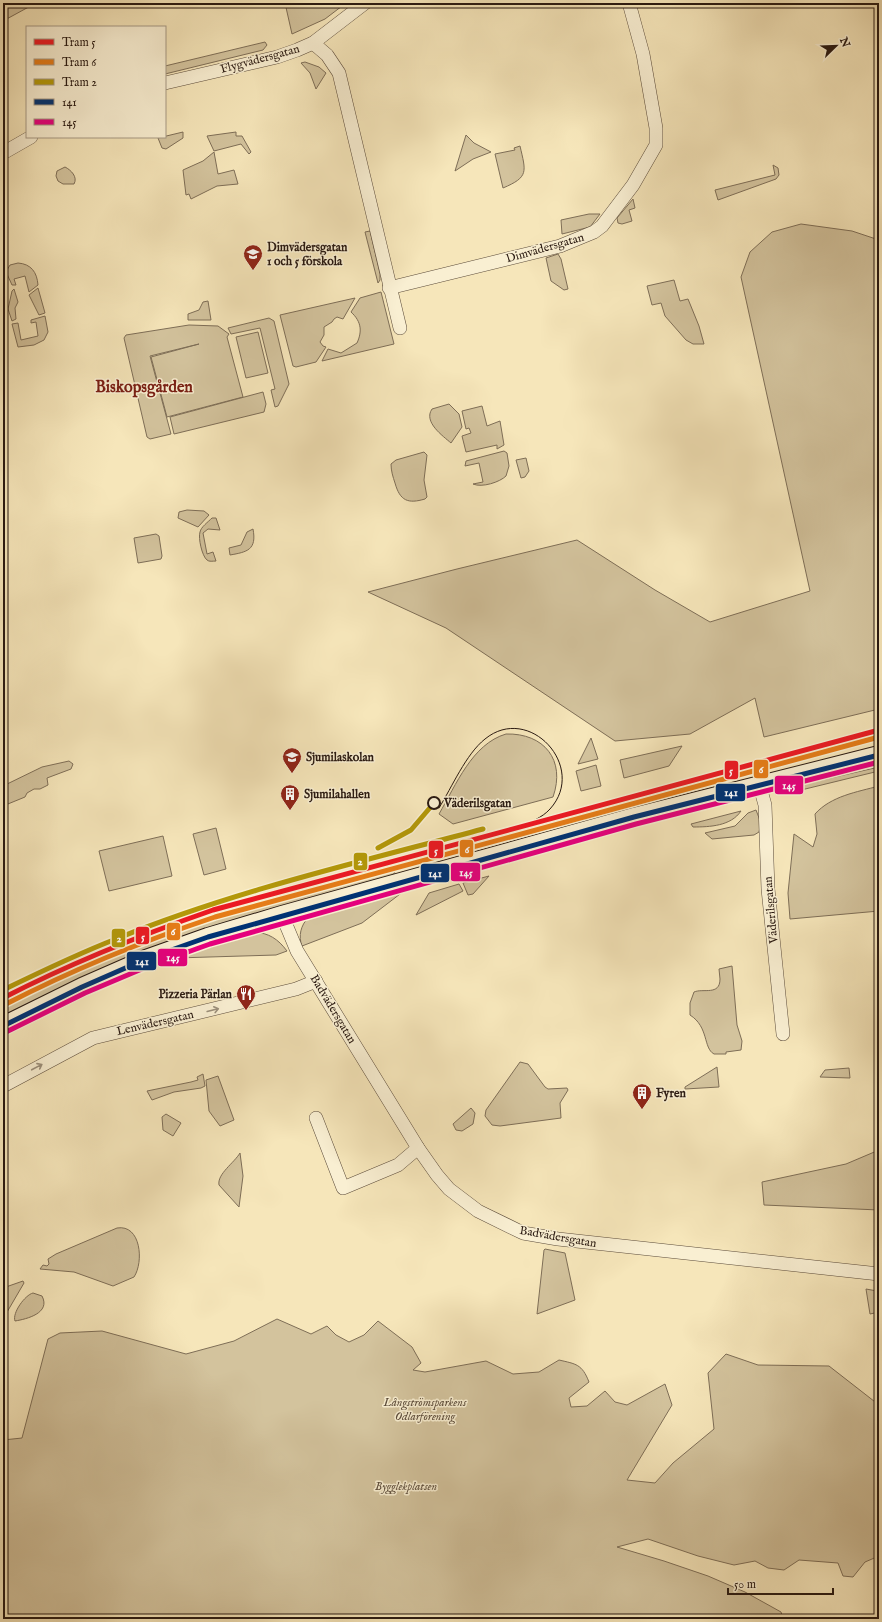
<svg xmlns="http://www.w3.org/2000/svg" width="882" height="1622" font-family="'IM FELL English',serif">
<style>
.green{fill:#d3c39d;stroke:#7e6e57}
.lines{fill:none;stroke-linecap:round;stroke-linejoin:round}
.street-casing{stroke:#5c4c3b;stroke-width:14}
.secondary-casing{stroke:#291911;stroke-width:20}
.street{stroke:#f9efd2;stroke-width:13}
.secondary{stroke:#f9efd2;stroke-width:18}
.tram{stroke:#291911;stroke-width:1}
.bus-1-casing{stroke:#f9efd2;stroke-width:8}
.bus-2-casing{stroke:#f9efd2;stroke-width:8}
.bus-1{stroke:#003273;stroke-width:5}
.bus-2{stroke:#e5007d;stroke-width:5}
.tram-1-casing{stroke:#f9efd2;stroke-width:8}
.tram-2-casing{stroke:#f9efd2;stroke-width:8}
.tram-3-casing{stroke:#f9efd2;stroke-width:8}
.tram-1{stroke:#eb1923;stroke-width:5}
.tram-2{stroke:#e57c18;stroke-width:5}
.tram-3{stroke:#b39809;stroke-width:5}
.oneway{stroke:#9b8f7b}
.stop-dot{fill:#f9efd2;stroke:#291911;stroke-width:2}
.labels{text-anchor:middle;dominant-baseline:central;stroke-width:3;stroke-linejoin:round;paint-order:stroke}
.street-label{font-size:12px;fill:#291911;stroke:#f9efd2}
.poi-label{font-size:12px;font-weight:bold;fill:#291911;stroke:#f9efd2;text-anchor:start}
.stop-label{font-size:12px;font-weight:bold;fill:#291911;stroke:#f9efd2;text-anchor:start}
.park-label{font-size:12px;font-style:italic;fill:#5c4c3b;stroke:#f9efd2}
.district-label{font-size:16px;font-weight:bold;fill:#7a1f14;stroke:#f9efd2}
.line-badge{stroke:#f9efd2;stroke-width:1.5}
.badge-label{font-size:11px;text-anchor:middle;font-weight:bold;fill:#fff}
</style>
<rect width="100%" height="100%" fill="#f6e6ba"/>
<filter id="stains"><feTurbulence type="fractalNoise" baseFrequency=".005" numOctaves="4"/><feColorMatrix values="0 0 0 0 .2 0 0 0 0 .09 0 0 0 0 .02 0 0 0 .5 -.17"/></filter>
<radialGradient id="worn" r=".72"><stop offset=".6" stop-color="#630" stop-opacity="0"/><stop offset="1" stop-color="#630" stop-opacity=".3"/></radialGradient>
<g class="green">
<polygon points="3,3 36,3 3,21"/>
<polygon points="285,3 346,3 325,19 292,34"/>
<polygon points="265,42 267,45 263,50 165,74 165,66"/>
<polygon points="305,62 319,67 326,73 316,89 310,73 301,63"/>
<polygon points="183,132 183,138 166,149 162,148 158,138"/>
<polygon points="236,132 236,136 242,136 251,152 249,154 241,144 214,151 207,136"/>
<polygon points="466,135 474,143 491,152 473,159 455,171"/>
<path d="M520 146C526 172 529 177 503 188L495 154 515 150 514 148Z"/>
<polygon points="214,152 218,174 234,170 238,184 217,186 191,199 189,194 186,195 183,170 203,161"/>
<polygon points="773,165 778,168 779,175 776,179 718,200 715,190 775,175"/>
<path d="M65 167C71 170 78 177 74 184H63L58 181 56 176 57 171Z"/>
<polygon points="633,199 635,208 629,210 632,221 622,224 618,223 617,218"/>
<polygon points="589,214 600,214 590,227 562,234 561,220"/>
<polygon points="801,224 852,231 879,240 879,709 764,737 755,698 690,734 615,741 446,628 368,592 457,569 577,540 655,590 710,622 810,591 741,277 750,252 772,232"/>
<polygon points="370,231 380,274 380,280 378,283 365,232"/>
<polygon points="558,254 561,259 568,289 564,290 551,281 546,258"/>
<path d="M18 263C31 264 37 272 38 285L29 292 25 276 14 279 16 285H12L7 274V270L10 265Z"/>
<polygon points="674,280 680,301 688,299 699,326 704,344 693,344 686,340 665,316 661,303 652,305 647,286"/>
<polygon points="38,288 45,313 39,315 29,295"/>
<polygon points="14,289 18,302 15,308 16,319 12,321 8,309 12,291"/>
<path d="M381 292 394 344 322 361 328 349 341 353 357 343C362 332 362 322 351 312L360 298Z"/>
<polygon points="355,298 343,319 337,317 334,319 332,322 324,327 324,335 320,342 323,346 326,347 316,362 296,367 293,366 280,315"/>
<polygon points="208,301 211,320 188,320 188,314 199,310 203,302"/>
<polygon points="45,316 48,332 44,340 34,345 18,347 12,324 18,323 21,340 38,336 36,322 31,323 31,320"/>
<polygon points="269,318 274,321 289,384 278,406 275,407 271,390 275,389 260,328 231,334 228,328"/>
<polygon points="189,325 218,326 229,334 227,337 243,397 167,417 151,357 199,344 150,356 171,434 150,439 147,437 124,338 126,335"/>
<polygon points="258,332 268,373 246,378 236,337"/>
<polygon points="263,392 266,404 264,412 174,434 170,417"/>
<path d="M449 404 459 414 462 427 451 443C443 436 423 422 432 409Z"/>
<polygon points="482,406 487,426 500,421 504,445 497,449 497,445 466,452 462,436 471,433 469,428 466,429 462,411"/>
<path d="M504 451 507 453 509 466 506 476C500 482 482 488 473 484L483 482 479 463 465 466 466 461Z"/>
<path d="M424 452 427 455 424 480 427 497 425 499C408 504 400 501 395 483 393 477 391 471 391 464L396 460Z"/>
<polygon points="526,458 529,471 525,477 521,478 516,460"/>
<polygon points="187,510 204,511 209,515 198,527 178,518 179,512"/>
<path d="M212 518H216L220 530 208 529 203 533 207 554 213 552 216 561C213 561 209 562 207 560 202 556 198 538 200 532 201 527 208 522 212 518Z"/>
<path d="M253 529C257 550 247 552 230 555L229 548 241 545 247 532Z"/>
<polygon points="156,534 159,536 162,556 161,559 138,563 134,538"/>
<path d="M506 734C544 733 566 760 553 797L453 824 439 814C456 785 472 744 506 734Z"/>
<polygon points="591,738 598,759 578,764"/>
<polygon points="682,746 669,766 624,778 620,760"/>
<polygon points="69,761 73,764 71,769 47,778 48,785 40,789 34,789 27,793 25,797 3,806 3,786 42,767"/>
<polygon points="596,765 601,786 581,791 576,771"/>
<polygon points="879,767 879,771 797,791 795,786"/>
<path d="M879 786V911L790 919 788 893 794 834 813 847 817 834 815 814C831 796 857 792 879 786Z"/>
<polygon points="756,810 761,823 759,832 754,835 712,839 705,833 735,826 748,813"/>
<path d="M741 811C731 826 710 827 693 827L691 824Z"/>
<polygon points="216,828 226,869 204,875 193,834"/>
<polygon points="163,836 172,876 109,891 99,851"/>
<path d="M400 864 393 875 3 1018V1003C128 937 264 901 400 864Z"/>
<polygon points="489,876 473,894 468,895 463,883"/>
<polygon points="459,884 463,891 416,915 429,893"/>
<path d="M404 891 362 923 302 946C298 936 301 925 308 918Z"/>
<path d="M254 932C269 933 278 939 287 951L276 955 176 958Z"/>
<path d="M732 966 737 1025 742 1041 741 1050 726 1052V1054H714C703 1048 709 1027 690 1015V1003L694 992C703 988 720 996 720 979 720 976 719 972 719 969Z"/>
<polygon points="520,1062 528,1064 545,1087 548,1089 567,1088 568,1090 560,1103 561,1118 500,1126 492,1125 485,1116 486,1110"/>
<polygon points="717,1067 719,1087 685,1089 685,1087"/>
<polygon points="849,1068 850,1078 820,1077 825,1070"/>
<polygon points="203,1074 205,1086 201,1088 174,1092 152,1100 147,1091 191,1082 198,1080 197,1077"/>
<polygon points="218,1076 234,1120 220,1126 209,1111 206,1080"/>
<polygon points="471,1108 475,1113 473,1124 462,1131 456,1130 453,1124"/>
<polygon points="166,1114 181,1123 173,1136 163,1130 162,1117"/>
<polygon points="879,1150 879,1210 764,1205 762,1182 846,1164"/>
<path d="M240 1153 243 1176 239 1207 219 1185C217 1174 234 1163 240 1153Z"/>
<path d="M117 1228C141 1224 144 1262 134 1277L113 1286 74 1272 40 1269 43 1265 47 1266 49 1264 48 1259 56 1254Z"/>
<polygon points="545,1249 565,1253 575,1300 537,1314 544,1250"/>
<polygon points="23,1281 24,1283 3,1319 3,1288"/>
<polygon points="878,1285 879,1312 870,1314 866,1289 877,1291"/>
<path d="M33 1293 42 1296C51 1313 27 1319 15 1321 12 1313 25 1295 33 1293Z"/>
<path d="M277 1319 311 1334 327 1326 336 1335 349 1342 364 1335 378 1321 412 1347 421 1363 413 1370 425 1372 486 1361 513 1374 539 1372 559 1360C576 1364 582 1364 589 1382L569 1398 571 1407 587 1406 605 1391 615 1402 627 1405 665 1384 672 1405 627 1480 655 1483 673 1463 714 1429 708 1373 726 1354 758 1365 829 1366 879 1405V1556L865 1562 853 1577 843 1576 838 1563 799 1560 784 1570 768 1568 755 1561 734 1565 698 1556 648 1539 617 1547 664 1561 708 1576 745 1592 781 1612 783 1618 779 1619H3V1440L22 1438 48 1339 60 1333 102 1331 186 1354 234 1341Z"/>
</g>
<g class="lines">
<g class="street-casing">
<g id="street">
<polyline points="313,43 327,55 339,73 400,328"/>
<polyline points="165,83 277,57 297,50 313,43 365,3"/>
<polyline points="3,153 31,137"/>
<polyline points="389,288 560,246 594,232 602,226 633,185 656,145 656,128 643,54 629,3"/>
<polyline points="760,787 765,805 768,889 783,1034"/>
<polyline points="282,915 297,951 418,1148 437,1175 449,1189 478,1211 523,1233 558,1239 879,1274"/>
<polyline points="3,1086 93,1038 296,989 316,981"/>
<polyline points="316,1118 343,1188 398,1165 418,1148"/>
</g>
</g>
<g class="secondary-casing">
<polyline id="secondary" points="3,1026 82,987 146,959 208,937 282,915 634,817 879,755"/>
</g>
<use href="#street" class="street"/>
<use href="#secondary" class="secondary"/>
<path class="tram" d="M439 808C452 787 466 754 485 739 529 703 588 767 550 809 542 818 530 822 519 827"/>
<g class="bus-1-casing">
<polyline id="bus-1" points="3,1026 82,987 146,959 208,937 634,817 879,755"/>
</g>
<g class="bus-2-casing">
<polyline id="bus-2" points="6,1032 85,993 149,966 210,944 636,824 879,762"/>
</g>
<use href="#bus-1" class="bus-1"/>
<use href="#bus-2" class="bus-2"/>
<g class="tram-1-casing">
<path id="tram-1" d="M3 998C71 963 141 935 213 910L879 730"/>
</g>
<g class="tram-2-casing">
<path id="tram-2" d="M6 1004C74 969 143 941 215 917L879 737"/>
</g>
<g class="tram-3-casing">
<g id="tram-3">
<polyline points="378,848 411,830 434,803"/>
<path d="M3 990C40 972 77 954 116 939 234 891 360 862 483 829"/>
</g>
</g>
<use href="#tram-1" class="tram-1"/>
<use href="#tram-2" class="tram-2"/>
<use href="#tram-3" class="tram-3"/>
</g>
<defs><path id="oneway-shaft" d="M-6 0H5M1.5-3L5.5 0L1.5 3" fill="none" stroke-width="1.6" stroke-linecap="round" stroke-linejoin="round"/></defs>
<g class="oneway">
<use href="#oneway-shaft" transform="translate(213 1010) rotate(-14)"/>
<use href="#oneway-shaft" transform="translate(37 1067) rotate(-28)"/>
</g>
<defs>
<g id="school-pin" transform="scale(1)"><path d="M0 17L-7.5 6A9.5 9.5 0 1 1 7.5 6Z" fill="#8f2418" stroke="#f9efd2"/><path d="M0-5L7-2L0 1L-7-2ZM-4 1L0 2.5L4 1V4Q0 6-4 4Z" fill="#fff"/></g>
<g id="building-pin" transform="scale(1)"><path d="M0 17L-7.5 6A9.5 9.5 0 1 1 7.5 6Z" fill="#8f2418" stroke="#f9efd2"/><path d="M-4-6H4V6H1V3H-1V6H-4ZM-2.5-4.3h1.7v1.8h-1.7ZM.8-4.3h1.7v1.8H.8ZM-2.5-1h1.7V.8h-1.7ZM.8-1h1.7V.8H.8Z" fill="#fff"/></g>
<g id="restaurant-pin" transform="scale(1)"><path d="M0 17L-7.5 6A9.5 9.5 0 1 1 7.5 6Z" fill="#8f2418" stroke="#f9efd2"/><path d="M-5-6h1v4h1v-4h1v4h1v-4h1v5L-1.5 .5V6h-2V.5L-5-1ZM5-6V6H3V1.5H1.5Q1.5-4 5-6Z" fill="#fff"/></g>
</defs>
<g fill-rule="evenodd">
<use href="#school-pin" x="253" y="254"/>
<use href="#school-pin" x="292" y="757"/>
<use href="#building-pin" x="290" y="794"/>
<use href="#restaurant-pin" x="246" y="994"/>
<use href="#building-pin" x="642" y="1093"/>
</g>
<circle class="stop-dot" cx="434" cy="803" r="6"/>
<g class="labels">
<g class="street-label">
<text transform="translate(260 59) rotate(-15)">Flygvädersgatan</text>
<text transform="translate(545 248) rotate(-16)">Dimvädersgatan</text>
<text transform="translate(771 910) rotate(-95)">Väderilsgatan</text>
<text transform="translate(333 1009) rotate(59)">Badvädersgatan</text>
<text transform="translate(155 1023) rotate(-13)">Lenvädersgatan</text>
<text transform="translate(558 1237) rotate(10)">Badvädersgatan</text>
</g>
<g class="poi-label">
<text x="267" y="247">Dimvädersgatan<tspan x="267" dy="14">1 och 5 förskola</tspan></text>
<text x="306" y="757">Sjumilaskolan</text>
<text x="304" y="794">Sjumilahallen</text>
<text x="232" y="994" text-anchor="end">Pizzeria Pärlan</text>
<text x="656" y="1093">Fyren</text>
</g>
<g class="stop-label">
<text x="444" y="803">Väderilsgatan</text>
</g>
<g class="park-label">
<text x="425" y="1402">Långströmsparkens<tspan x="425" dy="14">Odlarförening</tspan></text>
<text x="406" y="1486">Bygglekplatsen</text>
</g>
<g class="district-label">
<text x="144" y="388">Biskopsgården</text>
</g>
</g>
<g class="line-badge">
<rect x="753" y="759" width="16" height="20" rx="4" fill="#e57c18"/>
<rect x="724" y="760" width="15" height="20" rx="4" fill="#eb1923"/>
<rect x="774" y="775" width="30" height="20" rx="4" fill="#e5007d"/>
<rect x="715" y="783" width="31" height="19" rx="4" fill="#003273"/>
<rect x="459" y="839" width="15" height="19" rx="4" fill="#e57c18"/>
<rect x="428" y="840" width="16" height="19" rx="4" fill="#eb1923"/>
<rect x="353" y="852" width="15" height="19" rx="4" fill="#b39809"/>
<rect x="450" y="862" width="31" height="20" rx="4" fill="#e5007d"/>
<rect x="420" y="863" width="30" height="20" rx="4" fill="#003273"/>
<rect x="166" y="922" width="15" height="19" rx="4" fill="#e57c18"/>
<rect x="135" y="926" width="15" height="19" rx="4" fill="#eb1923"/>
<rect x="111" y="928" width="15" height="20" rx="4" fill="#b39809"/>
<rect x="157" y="948" width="31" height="19" rx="4" fill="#e5007d"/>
<rect x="126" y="951" width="31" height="20" rx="4" fill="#003273"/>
</g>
<g class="badge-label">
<text x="761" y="773">6</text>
<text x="731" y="774">5</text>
<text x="789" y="789">145</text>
<text x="731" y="796">141</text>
<text x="467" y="853">6</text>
<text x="436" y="854">5</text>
<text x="360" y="865">2</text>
<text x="466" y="876">145</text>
<text x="435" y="877">141</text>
<text x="173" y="935">6</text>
<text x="143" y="940">5</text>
<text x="119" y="942">2</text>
<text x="173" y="961">145</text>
<text x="142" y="965">141</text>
</g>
<rect width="882" height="1622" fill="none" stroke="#f6e6ba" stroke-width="16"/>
<rect x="4" y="4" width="874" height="1614" fill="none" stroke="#291911" stroke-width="2"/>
<rect x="8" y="8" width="866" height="1606" fill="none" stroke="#291911"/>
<rect x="26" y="26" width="140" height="112" fill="#f9efd2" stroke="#a69985"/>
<rect x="34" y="39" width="20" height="6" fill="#eb1923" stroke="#a69985"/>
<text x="62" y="46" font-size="12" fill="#291911">Tram 5</text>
<rect x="34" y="59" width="20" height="6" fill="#e57c18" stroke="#a69985"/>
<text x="62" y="66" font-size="12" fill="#291911">Tram 6</text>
<rect x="34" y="79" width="20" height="6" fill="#b39809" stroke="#a69985"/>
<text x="62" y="86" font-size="12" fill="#291911">Tram 2</text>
<rect x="34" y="99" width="20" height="6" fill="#003273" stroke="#a69985"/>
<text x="62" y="106" font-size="12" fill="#291911">141</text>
<rect x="34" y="119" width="20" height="6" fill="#e5007d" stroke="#a69985"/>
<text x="62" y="126" font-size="12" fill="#291911">145</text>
<g transform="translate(836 46) rotate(67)" stroke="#f9efd2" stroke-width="3" paint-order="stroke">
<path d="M0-3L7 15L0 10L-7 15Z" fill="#291911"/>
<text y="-6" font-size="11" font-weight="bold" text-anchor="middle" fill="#291911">N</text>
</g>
<path d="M728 1588v6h105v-6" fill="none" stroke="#291911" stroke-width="2"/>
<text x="734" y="1588" font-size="12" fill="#291911" stroke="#f9efd2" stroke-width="3" paint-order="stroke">50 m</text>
<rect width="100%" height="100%" filter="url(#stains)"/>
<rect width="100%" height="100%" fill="url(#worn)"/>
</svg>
